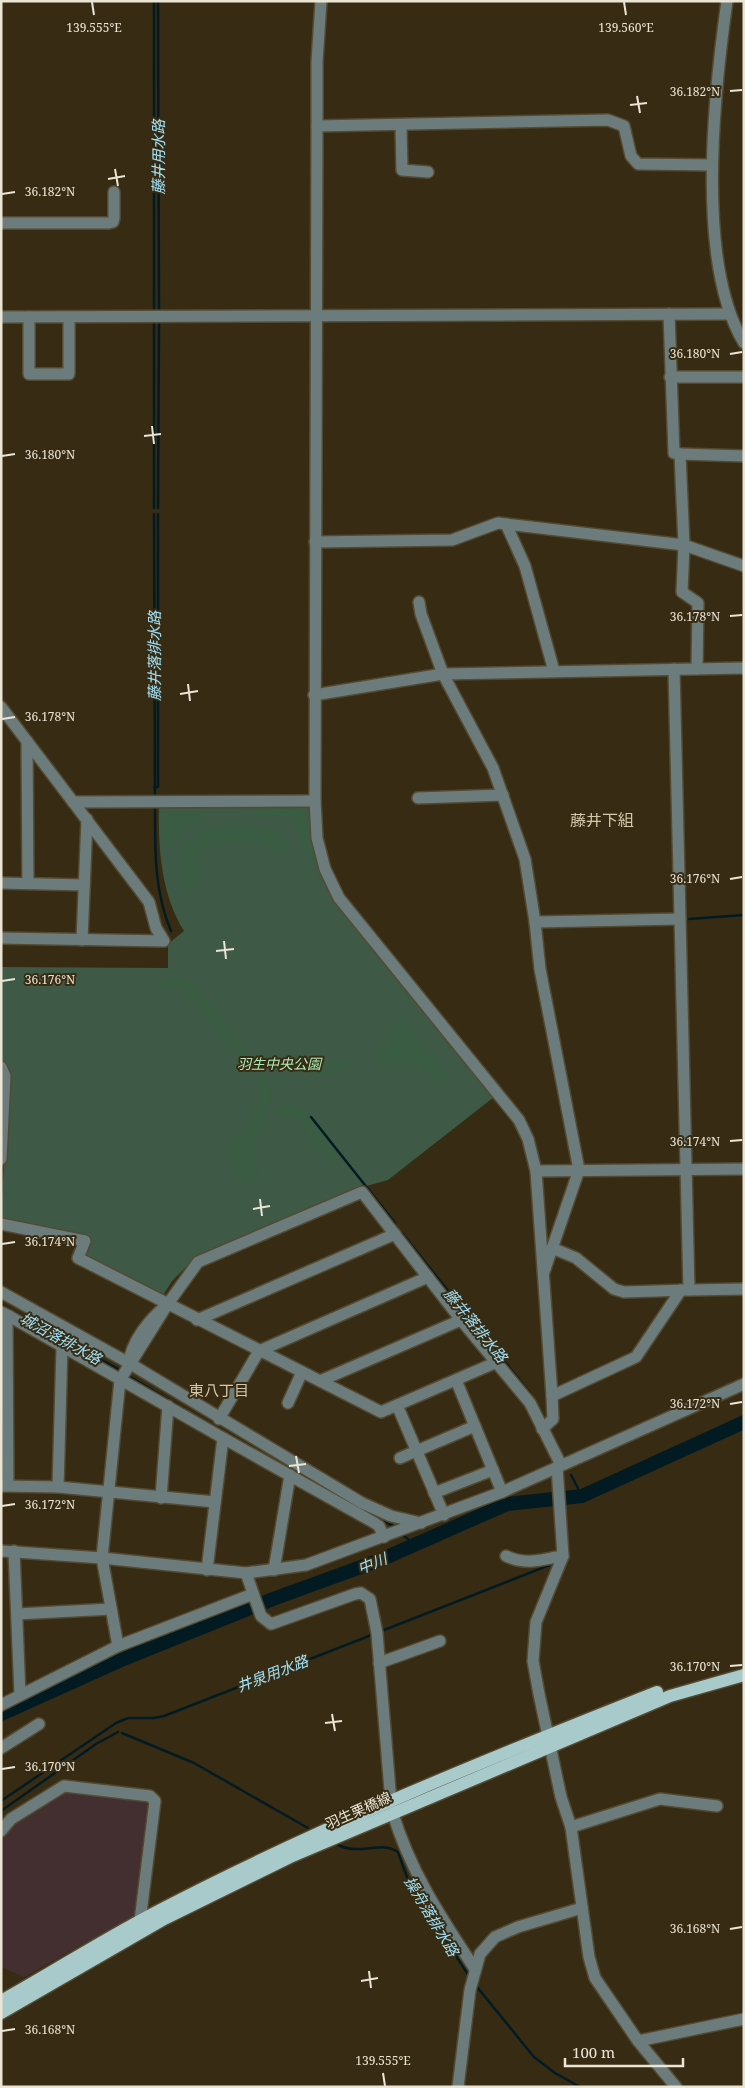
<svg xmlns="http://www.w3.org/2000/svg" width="745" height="2088" font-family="'Noto Serif','Noto Sans JP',serif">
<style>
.education{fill:#432f30}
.green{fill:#3e5945}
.forest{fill:#395c42}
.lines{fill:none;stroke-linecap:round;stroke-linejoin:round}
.stream{stroke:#021b23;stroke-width:2.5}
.river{stroke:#021b23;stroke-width:14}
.minor-casing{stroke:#544a32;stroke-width:14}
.major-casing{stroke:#544a32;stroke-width:15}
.minor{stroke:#6c7c7c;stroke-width:11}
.major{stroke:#a9caca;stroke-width:12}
.ticks{fill:none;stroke:#ebe5d6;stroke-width:2}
.labels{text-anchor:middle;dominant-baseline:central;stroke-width:4;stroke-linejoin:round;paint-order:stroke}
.park-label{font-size:14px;font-style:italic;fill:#ace9ba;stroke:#372c13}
.street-label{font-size:14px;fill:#ebe5d6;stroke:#372c13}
.water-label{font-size:15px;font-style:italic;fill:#a1e1f8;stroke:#372c13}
.neighbourhood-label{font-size:15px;fill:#d5c8ab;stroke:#372c13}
.quarter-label{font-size:16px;fill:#d5c8ab;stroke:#372c13}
.ticks-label{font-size:12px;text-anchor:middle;fill:#ebe5d6;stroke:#372c13;stroke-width:4;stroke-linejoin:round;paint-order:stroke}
</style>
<rect width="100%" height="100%" fill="#372c13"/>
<polygon class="education" points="66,1789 150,1800 137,1914 24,1977 1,1967 1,1839 14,1821"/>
<path class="green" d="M159 805H309L312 838 319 870 336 901 494 1097 388 1180 359 1188 195 1258 172 1281 162 1297 82 1256 90 1238 1 1220 8 1076 1 1058V967L168 968V944L184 931C161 894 158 848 159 805Z"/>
<g class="forest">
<path d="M261 807 298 809C311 820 312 845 314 861L310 863C299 848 304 823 283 816 274 814 264 818 254 815L253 808Z"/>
<path d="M202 811 207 812V816L178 832 169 843H165C159 835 162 819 168 812Z"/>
<path d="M247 824C265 828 285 829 289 849 286 851 283 854 279 853 274 852 270 847 265 845 251 840 201 840 197 859 195 865 199 868 203 871 203 880 192 893 183 892L179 857 183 846 207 829 221 825Z"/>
<path d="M180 978C185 979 190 981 194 985 207 997 253 1052 254 1067L251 1068 244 1061 181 990 169 987 156 993 154 991 161 980Z"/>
<polygon points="398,1018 402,1018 446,1074 445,1082 436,1080 415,1065 377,1062 374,1058 376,1052 389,1040"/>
<path d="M297 1056 317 1062 338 1059 343 1062V1066C329 1085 313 1067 294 1072L289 1065 291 1058Z"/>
<path d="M259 1074H263C285 1093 259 1123 254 1142 251 1153 257 1166 258 1177L255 1182 249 1183 240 1179 224 1151 225 1146C239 1137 254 1118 257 1102 259 1092 255 1084 259 1074Z"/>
<path d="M295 1105C306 1113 342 1150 340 1164L337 1165 332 1162 323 1150 315 1154 312 1153 301 1121 277 1113 275 1110 279 1106Z"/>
</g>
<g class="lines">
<g class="stream">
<polyline points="154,1 154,312"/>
<polyline points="158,1 159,312"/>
<polyline points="154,508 154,321"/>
<polyline points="158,508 159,320"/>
<polyline points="154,514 155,798"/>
<polyline points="154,787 158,787 158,514"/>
<path d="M155 807C155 850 154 891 171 931"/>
<polyline points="689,919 744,915"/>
<polyline points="311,1117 395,1223"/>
<polyline points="401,1232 529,1392 546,1421"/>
<polyline points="1,1305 120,1370"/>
<polyline points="127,1375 184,1409"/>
<polyline points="199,1418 222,1431"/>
<polyline points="228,1435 349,1502"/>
<polyline points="571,1475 582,1496"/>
<polyline points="361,1508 393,1526"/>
<polyline points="403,1535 415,1545"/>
<polyline points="379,1632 555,1563"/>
<polyline points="122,1733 194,1763 308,1828"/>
<polyline points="1,1801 116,1723 128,1718 154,1718 164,1716 374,1634"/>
<polyline points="1,1811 96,1744 118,1732"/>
<path d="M338 1845C361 1856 381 1840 398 1852L409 1883 469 1976"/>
<polyline points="477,1987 534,2057 555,2073 580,2087"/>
</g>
<polyline class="river" points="1,1714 121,1660 273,1599 380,1560 507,1504 582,1496 744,1422"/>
<g class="minor-casing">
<g id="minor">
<path d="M727 1C714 93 695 262 744 343"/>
<polyline points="401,125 402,170 428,172"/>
<polyline points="317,126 317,62 321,1"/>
<polyline points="1,223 109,223 113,222 114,218 114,192"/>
<polyline points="669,314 674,453 680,454 684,545 682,592 698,603 697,669"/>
<polyline points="1,317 729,314"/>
<polyline points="29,317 29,374 69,374 69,318"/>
<polyline points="670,377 744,377"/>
<polyline points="680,454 744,456"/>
<polyline points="506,524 525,566 554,671"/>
<polyline points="315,542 452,540 498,523 684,545 744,566"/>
<polyline points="419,602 421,614 443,674 493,768 525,859 535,922 540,969 579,1170 544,1272"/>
<polyline points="674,669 689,1290 744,1289"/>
<polyline points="314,695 443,674 744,668"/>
<polyline points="1,707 149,902 156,928 164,941 1,938"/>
<polyline points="27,741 28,883"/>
<polyline points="418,798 503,795"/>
<polyline points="73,802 315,801"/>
<polyline points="1,883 84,885"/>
<polyline points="535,922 679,919"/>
<polyline points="82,940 87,819"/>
<polyline points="1,1067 5,1076 1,1159"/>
<polyline points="536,1171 744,1169"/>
<polyline points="1,1224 85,1241 78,1258 381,1412 497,1362"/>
<polyline points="552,1248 576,1258 614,1289 624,1292 687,1290"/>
<polyline points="1,1292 129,1363 362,1503 391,1516 421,1523"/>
<polyline points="167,1305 198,1262 362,1192 461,1320 530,1403 561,1465"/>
<polyline points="1,1312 9,1316 7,1322 8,1485"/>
<polyline points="9,1316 223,1438 207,1570"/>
<polyline points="197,1320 395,1234"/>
<polyline points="456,1380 502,1492"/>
<polyline points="320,1381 461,1320"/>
<polyline points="552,1396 636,1357 681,1290"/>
<polyline points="288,1403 302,1372"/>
<polyline points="397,1405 444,1515"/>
<polyline points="219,1419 259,1351 428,1277"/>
<polyline points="542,1429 553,1419 552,1396 536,1171 528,1139 519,1120 339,898 325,869 317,838 315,801 317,126 608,120 624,126 631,156 638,164 712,165"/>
<polyline points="223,1438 373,1522 379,1526 384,1537"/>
<polyline points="400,1458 475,1426"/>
<polyline points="557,1467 563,1556 536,1622 533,1661 539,1694 561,1797 571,1827 589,1957 595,1978 638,2041 676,2087"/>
<polyline points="1,1486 58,1487 215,1502"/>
<polyline points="58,1487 62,1347"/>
<polyline points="434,1493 493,1470"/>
<polyline points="161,1498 168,1406"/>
<polyline points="1,1551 102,1558 246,1573 306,1565 502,1492 744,1384"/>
<polyline points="14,1551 20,1695"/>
<path d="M506 1556C527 1566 542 1559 563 1556"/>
<polyline points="274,1570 290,1475"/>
<polyline points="246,1573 261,1616 271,1624 355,1594 361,1593 370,1599 377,1633 391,1802"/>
<polyline points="17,1614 111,1609"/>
<polyline points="118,1646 253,1594"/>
<polyline points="379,1663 440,1641"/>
<path d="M1 1705 118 1646 102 1558 120 1380 167 1305C150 1318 131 1342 129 1363"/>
<polyline points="1,1748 39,1724"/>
<path d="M392 1811C411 1873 440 1916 475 1969"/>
<polyline points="571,1827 660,1799 717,1806"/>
<polyline points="1,1831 11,1819 64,1786 150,1796 155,1801 140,1921"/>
<polyline points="638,2041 744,2019"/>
<polyline points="458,2087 470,1990 480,1954 495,1937 518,1927 582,1908"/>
</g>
</g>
<g class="major-casing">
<g id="major">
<path d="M1 2001C55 1971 107 1937 162 1909 322 1826 490 1758 657 1692"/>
<polyline points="1,2013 164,1919 290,1857 670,1696 744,1675"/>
</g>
</g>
<use href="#minor" class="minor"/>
<use href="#major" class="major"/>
</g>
<path class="ticks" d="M92 2 94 15M624 2 626 15M730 91 742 90M637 96 640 113M630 105 647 103M115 169 118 186M108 179 125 176M2 194 15 192M730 354 742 352M152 426 154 444M144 436 161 434M2 456 15 454M730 616 742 615M188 684 190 701M180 694 198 691M2 719 15 717M730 879 742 877M224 941 226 959M216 951 234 949M2 981 15 979M730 1141 742 1140M260 1199 262 1216M253 1209 270 1206M2 1244 15 1242M730 1404 742 1402M296 1456 299 1473M289 1466 306 1464M2 1506 15 1504M730 1666 742 1665M332 1714 335 1731M325 1723 342 1721M2 1769 15 1767M730 1929 742 1927M369 1971 371 1988M361 1981 378 1978M2 2031 15 2029M383 2073 385 2086"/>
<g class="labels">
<g class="park-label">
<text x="279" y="1063">羽生中央公園</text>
</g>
<g class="street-label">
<text transform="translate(358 1810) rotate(-24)">羽生栗橋線</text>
</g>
<g class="water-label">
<text transform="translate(158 157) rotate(-90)">藤井用水路</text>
<text transform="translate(154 656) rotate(-90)">藤井落排水路</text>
<text transform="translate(476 1325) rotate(51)">藤井落排水路</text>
<text transform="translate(61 1338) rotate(29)">城沼落排水路</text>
<text transform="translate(372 1563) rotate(-22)">中川</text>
<text transform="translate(272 1673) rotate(-21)">井泉用水路</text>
<text transform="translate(432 1916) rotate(59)">操舟落排水路</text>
</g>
<g class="neighbourhood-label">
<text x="219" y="1390">東八丁目</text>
</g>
<g class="quarter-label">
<text x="602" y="820">藤井下組</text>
</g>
</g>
<g class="ticks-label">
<text x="94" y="32">139.555°E</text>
<text x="626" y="32">139.560°E</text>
<text x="695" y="96">36.182°N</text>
<text x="50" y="196">36.182°N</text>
<text x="695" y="358">36.180°N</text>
<text x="50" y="459">36.180°N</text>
<text x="695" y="621">36.178°N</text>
<text x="50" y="721">36.178°N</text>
<text x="695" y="883">36.176°N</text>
<text x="50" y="984">36.176°N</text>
<text x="695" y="1146">36.174°N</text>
<text x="50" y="1246">36.174°N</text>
<text x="695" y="1408">36.172°N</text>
<text x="50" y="1509">36.172°N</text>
<text x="695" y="1671">36.170°N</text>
<text x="50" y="1771">36.170°N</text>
<text x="695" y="1933">36.168°N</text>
<text x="50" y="2034">36.168°N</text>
<text x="383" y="2065">139.555°E</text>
</g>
<rect width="745" height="2088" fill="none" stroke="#ebe5d6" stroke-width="5"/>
<path d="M565 2058v8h118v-8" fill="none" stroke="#ebe5d6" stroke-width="2.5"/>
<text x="572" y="2058" font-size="15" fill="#ebe5d6" stroke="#372c13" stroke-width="4" paint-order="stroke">100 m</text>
</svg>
